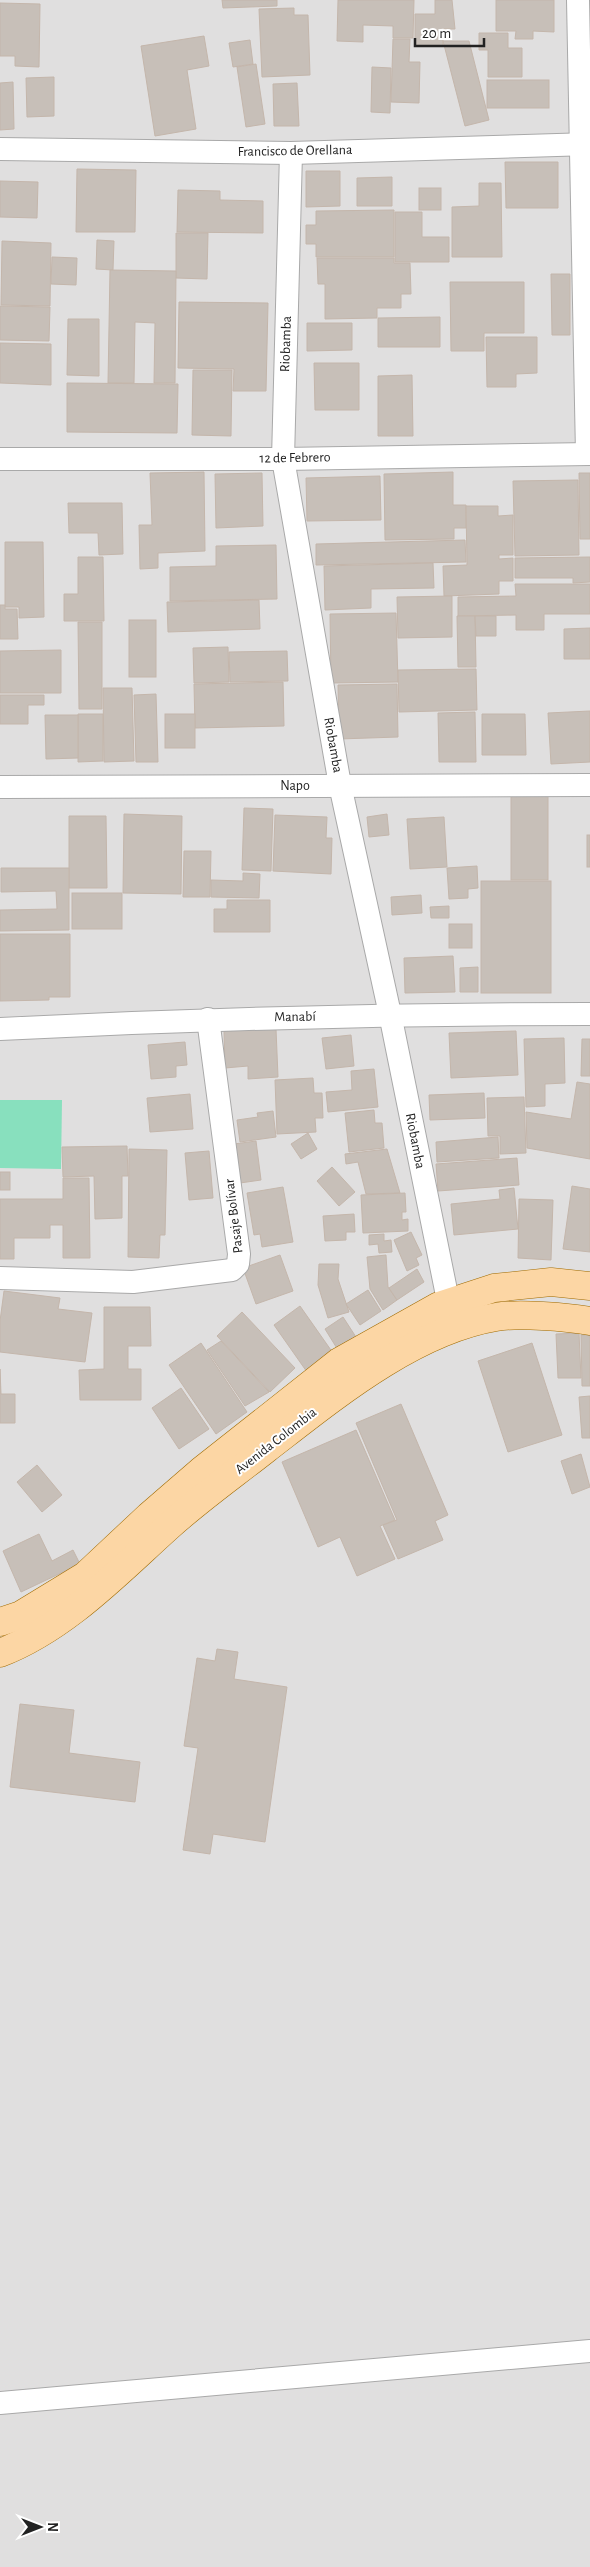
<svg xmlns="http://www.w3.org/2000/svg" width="590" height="2567" font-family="'Alegreya Sans',sans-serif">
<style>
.residential{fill:#e0dfdf}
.pitch{fill:#88e0be}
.building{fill:#c7bfb8;stroke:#c4b6ab}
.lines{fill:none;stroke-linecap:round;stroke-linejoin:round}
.minor-casing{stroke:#a9a9a9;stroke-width:24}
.primary-casing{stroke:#a06b00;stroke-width:29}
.minor{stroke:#fff;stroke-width:22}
.primary{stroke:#fcd6a4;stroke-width:28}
.labels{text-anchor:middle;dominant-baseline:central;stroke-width:4;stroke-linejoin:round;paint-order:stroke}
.street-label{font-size:14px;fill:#222;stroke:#fff}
</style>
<rect width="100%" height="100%" fill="#f2efe9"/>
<rect class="residential" x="0" y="0" width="590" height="2567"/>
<polygon class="pitch" points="0,1100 62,1100 61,1169 0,1168"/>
<g class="building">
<polygon points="222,0 277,0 277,6 223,8"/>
<polygon points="338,0 414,0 413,38 393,38 393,26 363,25 363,42 337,41"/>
<polygon points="435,0 452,0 455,29 443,29 443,46 415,46 415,14 435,14"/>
<polygon points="496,0 554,0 554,32 533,31 533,39 515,39 516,31 496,31"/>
<polygon points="0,3 40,4 39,67 15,66 15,56 0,56"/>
<polygon points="294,8 294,15 308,15 310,75 262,77 259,9"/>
<polygon points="479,33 508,33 508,48 522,48 522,77 488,77 488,50 479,50"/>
<polygon points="204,36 209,66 187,70 196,129 155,136 141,46"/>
<polygon points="393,39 410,39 409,62 420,62 419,103 391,102"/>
<polygon points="250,40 253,64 233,67 229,43"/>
<polygon points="443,41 469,41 489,120 465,126"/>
<polygon points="256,64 265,124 246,127 237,67"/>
<polygon points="372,67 391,68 390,113 371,112"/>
<polygon points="54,77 54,116 27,117 26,78"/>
<rect x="487" y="80" width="62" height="28"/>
<polygon points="13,82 14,129 0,130 0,83"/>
<polygon points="297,83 299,126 274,126 273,84"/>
<polygon points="505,162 558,162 558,208 506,208"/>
<polygon points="77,169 136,170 135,232 76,232"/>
<polygon points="306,171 340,171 340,206 306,207"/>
<polygon points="392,177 392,206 357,206 357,178"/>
<polygon points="0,181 38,182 37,218 0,217"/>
<polygon points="479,183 501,183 502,257 452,257 452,207 479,206"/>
<rect x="419" y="188" width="22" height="22"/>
<polygon points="178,190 220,191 220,200 263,201 263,233 177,232"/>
<polygon points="394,210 394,257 316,257 316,244 306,244 306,225 316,225 316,211"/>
<polygon points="395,212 422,212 422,237 449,237 449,262 395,262"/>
<polygon points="176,233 208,233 207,279 176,278"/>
<polygon points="97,240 114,241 113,270 96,269"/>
<polygon points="2,241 51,243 50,306 1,305"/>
<polygon points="52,257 77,258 76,285 51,284"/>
<polygon points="317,258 394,258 394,263 410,263 411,294 401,294 401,308 377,308 377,318 325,319 325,284 318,284"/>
<polygon points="110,270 176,271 175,383 154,383 155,323 135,322 134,383 108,383"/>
<polygon points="551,274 570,274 570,335 552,335"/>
<polygon points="450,282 524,282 524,333 484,333 484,351 451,351"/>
<polygon points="179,302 268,303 266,391 233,391 234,369 178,368"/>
<polygon points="0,306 50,307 49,341 0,340"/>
<polygon points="440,317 440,347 378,347 378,318"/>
<polygon points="68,319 99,319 99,376 67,375"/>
<polygon points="307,323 352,323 352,350 307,351"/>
<polygon points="486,337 537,337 537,373 516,374 516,387 487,387"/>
<polygon points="0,343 51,344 51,385 0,383"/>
<polygon points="314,363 359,363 359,410 315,410"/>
<polygon points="193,370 232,370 231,436 192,435"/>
<polygon points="412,375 413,436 378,436 378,376"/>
<polygon points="67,383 178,384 177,433 67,432"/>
<polygon points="204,472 205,551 158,553 158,568 140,569 139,525 152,525 150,473"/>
<polygon points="453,472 453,505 466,505 466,528 454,528 454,539 385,540 384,474"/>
<polygon points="262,473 263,526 216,528 215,474"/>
<polygon points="579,473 590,473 590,539 580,539"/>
<polygon points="380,476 381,520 307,521 306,478"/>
<polygon points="578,480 579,555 515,556 513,481"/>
<polygon points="68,503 122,503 123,554 99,555 98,533 69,533"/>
<polygon points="466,506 498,506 498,516 513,515 513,555 499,555 499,559 513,558 513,581 499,581 499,594 444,596 443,566 467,565"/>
<polygon points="465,540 466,562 316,565 316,544"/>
<polygon points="5,542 43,542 44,617 19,618 19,607 5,607"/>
<polygon points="276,545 277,599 170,601 170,567 216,566 216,546"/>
<polygon points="78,557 103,557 104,621 64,621 64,594 78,594"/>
<polygon points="590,557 590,582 573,583 573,578 515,578 515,558"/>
<polygon points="433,563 434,588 371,589 371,608 325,610 324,566"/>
<polygon points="515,584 590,584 590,614 544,614 544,630 516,630 516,615 458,616 458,597 516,596"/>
<polygon points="452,596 452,637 398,638 397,597"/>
<polygon points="259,600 260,629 168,632 167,602"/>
<polygon points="0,605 5,605 5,609 17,609 18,639 0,639"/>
<polygon points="396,613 398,682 331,683 330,614"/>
<polygon points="457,616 475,616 476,667 458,667"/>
<polygon points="475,616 496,616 496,636 476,636"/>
<rect x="129" y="620" width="27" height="57"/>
<polygon points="78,622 102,622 102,709 79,709"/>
<polygon points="590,628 590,659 564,659 564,629"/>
<polygon points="228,647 229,682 194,683 193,648"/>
<polygon points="61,650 61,693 0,693 0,651"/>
<polygon points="287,651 288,681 230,682 229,652"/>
<polygon points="476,669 477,710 399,712 398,670"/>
<polygon points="283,682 284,726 195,728 194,684"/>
<polygon points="397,684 398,737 339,739 338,685"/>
<polygon points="103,688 132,688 134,761 104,762"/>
<polygon points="156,694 158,762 136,762 134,695"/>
<polygon points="0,695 44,695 44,705 28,705 28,724 0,724"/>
<polygon points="590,711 590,762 551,764 548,713"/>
<polygon points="475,712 476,762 439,762 438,713"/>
<polygon points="78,714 103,714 103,761 78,762"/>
<rect x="165" y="714" width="30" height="34"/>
<polygon points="482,714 525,714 526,755 482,755"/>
<polygon points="45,715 78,715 78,758 46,759"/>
<rect x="511" y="794" width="37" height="86"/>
<polygon points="244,808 273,809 271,871 242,870"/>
<polygon points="124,814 182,816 181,894 123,893"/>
<polygon points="387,814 389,835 369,837 367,817"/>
<polygon points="275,815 327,817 326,838 332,838 331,874 273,871"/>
<polygon points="69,816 106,816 107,888 69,888"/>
<polygon points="444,817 447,867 410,869 407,819"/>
<rect x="587" y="835" width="3" height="32"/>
<polygon points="184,851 211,851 210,897 183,897"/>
<polygon points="477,866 478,888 468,889 468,898 449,899 447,868"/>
<polygon points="1,868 69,868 69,930 0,931 0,910 57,909 56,891 1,892"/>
<polygon points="243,873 260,874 259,898 211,897 211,880 243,881"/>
<rect x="481" y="881" width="70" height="112"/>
<rect x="72" y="893" width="50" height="36"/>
<polygon points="421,895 422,913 392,915 391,897"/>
<polygon points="227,900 270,900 270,932 214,932 214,909 227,909"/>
<polygon points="449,906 449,918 431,918 430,907"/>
<rect x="449" y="924" width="23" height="24"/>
<polygon points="0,934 70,934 70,997 49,997 49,1000 0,1001"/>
<polygon points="453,956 455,992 405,993 404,958"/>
<polygon points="478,967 478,992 460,992 460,968"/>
<polygon points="276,1029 278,1077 248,1079 248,1066 225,1068 224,1031"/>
<polygon points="516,1031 518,1075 451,1078 449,1033"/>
<polygon points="351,1035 354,1066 326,1069 322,1038"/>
<polygon points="564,1038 565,1083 545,1084 545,1106 526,1107 524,1039"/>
<polygon points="582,1039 590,1039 590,1076 581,1076"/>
<polygon points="185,1042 187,1065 176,1066 176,1077 151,1079 148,1045"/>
<polygon points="374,1069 378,1107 328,1112 326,1092 352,1090 351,1071"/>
<polygon points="313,1078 314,1093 322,1093 323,1118 315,1118 316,1132 277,1134 275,1080"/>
<polygon points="577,1082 590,1084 590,1159 527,1148 526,1112 571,1119"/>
<polygon points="484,1093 485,1118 430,1120 429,1095"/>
<polygon points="190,1094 193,1129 150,1132 147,1098"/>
<polygon points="524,1097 526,1153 500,1154 500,1136 488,1136 487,1098"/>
<polygon points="374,1110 375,1123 382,1123 384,1148 349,1152 345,1113"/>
<polygon points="273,1111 276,1137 240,1142 237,1120 258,1117 257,1113"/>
<polygon points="308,1133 317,1149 301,1159 291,1144"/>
<polygon points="498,1137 499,1158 437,1162 436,1142"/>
<polygon points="256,1141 261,1180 240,1183 234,1144"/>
<polygon points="127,1146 128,1176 122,1176 122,1218 95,1219 94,1176 63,1177 62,1147"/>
<polygon points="129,1149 167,1150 165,1235 160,1235 159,1258 128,1257"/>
<polygon points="387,1149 400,1193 366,1194 358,1162 346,1164 345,1154"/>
<polygon points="209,1151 213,1198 189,1200 185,1153"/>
<polygon points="517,1158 519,1185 438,1191 436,1164"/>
<polygon points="332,1167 355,1192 339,1206 317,1181"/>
<rect x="0" y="1172" width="10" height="18"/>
<polygon points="63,1178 89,1178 90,1258 63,1258 63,1225 50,1225 50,1238 14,1238 14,1259 0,1259 0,1199 63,1199"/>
<polygon points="572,1186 590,1189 590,1252 563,1249"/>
<polygon points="283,1187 293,1242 262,1247 260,1234 254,1235 247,1193"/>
<polygon points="514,1188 518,1229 454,1235 451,1204 500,1199 499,1190"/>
<polygon points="405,1193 406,1212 402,1212 402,1220 408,1219 408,1231 363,1233 361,1195"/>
<polygon points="519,1199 553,1200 551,1260 518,1258"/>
<polygon points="354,1214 355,1232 346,1232 346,1240 325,1241 323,1216"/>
<polygon points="411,1232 422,1255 416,1258 419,1265 407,1271 394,1240"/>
<polygon points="384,1234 384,1241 391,1240 392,1252 379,1253 378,1244 369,1245 369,1235"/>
<polygon points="280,1255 293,1291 256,1304 243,1268"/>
<polygon points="386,1255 388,1287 397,1300 383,1310 370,1289 367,1257"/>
<polygon points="319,1264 339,1264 338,1279 349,1312 328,1318 318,1285"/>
<polygon points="417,1269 424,1282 397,1300 389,1288"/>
<polygon points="368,1290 381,1311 360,1325 346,1304"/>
<polygon points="4,1291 60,1298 58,1309 92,1313 85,1362 0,1352 0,1321"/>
<polygon points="300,1306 333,1353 307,1372 274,1325"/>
<polygon points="104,1307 150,1307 151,1346 128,1346 128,1369 141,1369 141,1400 80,1400 79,1370 104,1369"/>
<polygon points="242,1312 295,1368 270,1392 217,1336"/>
<polygon points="343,1317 356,1337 338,1350 325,1329"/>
<polygon points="579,1333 581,1378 558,1378 556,1334"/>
<polygon points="581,1335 590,1335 590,1386 582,1386"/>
<polygon points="221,1341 269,1392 245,1406 207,1350"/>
<polygon points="201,1343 247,1412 216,1434 169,1365"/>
<polygon points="532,1343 562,1435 508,1452 478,1361"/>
<polygon points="0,1369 1,1394 15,1394 15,1423 0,1423"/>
<polygon points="181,1388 209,1429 179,1449 152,1408"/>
<polygon points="590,1396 590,1438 582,1438 579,1397"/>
<polygon points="401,1404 448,1515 435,1521 443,1540 398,1559 383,1525 397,1520 356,1423"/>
<polygon points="356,1430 395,1520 380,1526 395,1559 357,1576 340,1537 318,1547 282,1462"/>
<polygon points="581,1454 590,1487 572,1494 561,1461"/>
<polygon points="37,1465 62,1495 42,1512 17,1482"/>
<polygon points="39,1534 52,1561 73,1550 80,1564 21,1592 3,1551"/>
<polygon points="217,1649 238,1652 234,1679 287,1687 265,1842 213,1834 210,1854 183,1850 198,1748 184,1746 197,1658 215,1661"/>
<polygon points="20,1704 74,1710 69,1753 140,1762 135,1802 10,1787"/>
</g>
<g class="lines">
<g class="minor-casing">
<g id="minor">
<polyline points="578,0 587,454"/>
<polyline points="0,149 291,153 590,144"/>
<polyline points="291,153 283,459 340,785 390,1014 452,1320"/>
<polyline points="0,459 283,459 590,454"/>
<polyline points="0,787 590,785"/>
<path d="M0 1029C197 1019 393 1014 590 1014"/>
<polyline points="0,1278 133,1282 232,1270 238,1264 239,1254 208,1019"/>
<polyline points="0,2403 590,2351"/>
</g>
</g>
<g class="primary-casing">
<g id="primary">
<polyline points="0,1622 21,1615 85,1576 149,1516 201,1471 339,1362 439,1306 494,1288 551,1282 590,1286"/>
<path d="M0 1653C65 1628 117 1573 168 1527 199 1499 233 1475 266 1449 331 1399 412 1331 496 1317 518 1313 567 1317 590 1321"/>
</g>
</g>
<use href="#minor" class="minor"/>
<use href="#primary" class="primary"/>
</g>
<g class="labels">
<g class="street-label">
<text transform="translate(295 151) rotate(-1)">Francisco de Orellana</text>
<text transform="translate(286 344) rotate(-88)">Riobamba</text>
<text transform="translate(295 458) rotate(-1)">12 de Febrero</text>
<text transform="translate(333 745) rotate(80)">Riobamba</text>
<text x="295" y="786">Napo</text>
<text transform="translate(295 1017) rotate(-1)">Manabí</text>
<text transform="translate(415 1141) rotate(79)">Riobamba</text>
<text transform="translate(234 1216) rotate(-97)">Pasaje Bolívar</text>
<text transform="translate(276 1441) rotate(-38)">Avenida Colombia</text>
</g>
</g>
<g transform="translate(40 2527) rotate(90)" stroke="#ffffff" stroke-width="4" paint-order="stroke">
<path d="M0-4L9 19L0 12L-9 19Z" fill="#222222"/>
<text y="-8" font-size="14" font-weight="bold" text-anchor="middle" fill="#222222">N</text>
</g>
<path d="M415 38v8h69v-8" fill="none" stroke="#222222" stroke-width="2.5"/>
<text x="422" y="38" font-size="15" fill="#222222" stroke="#ffffff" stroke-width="4" paint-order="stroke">20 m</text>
</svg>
